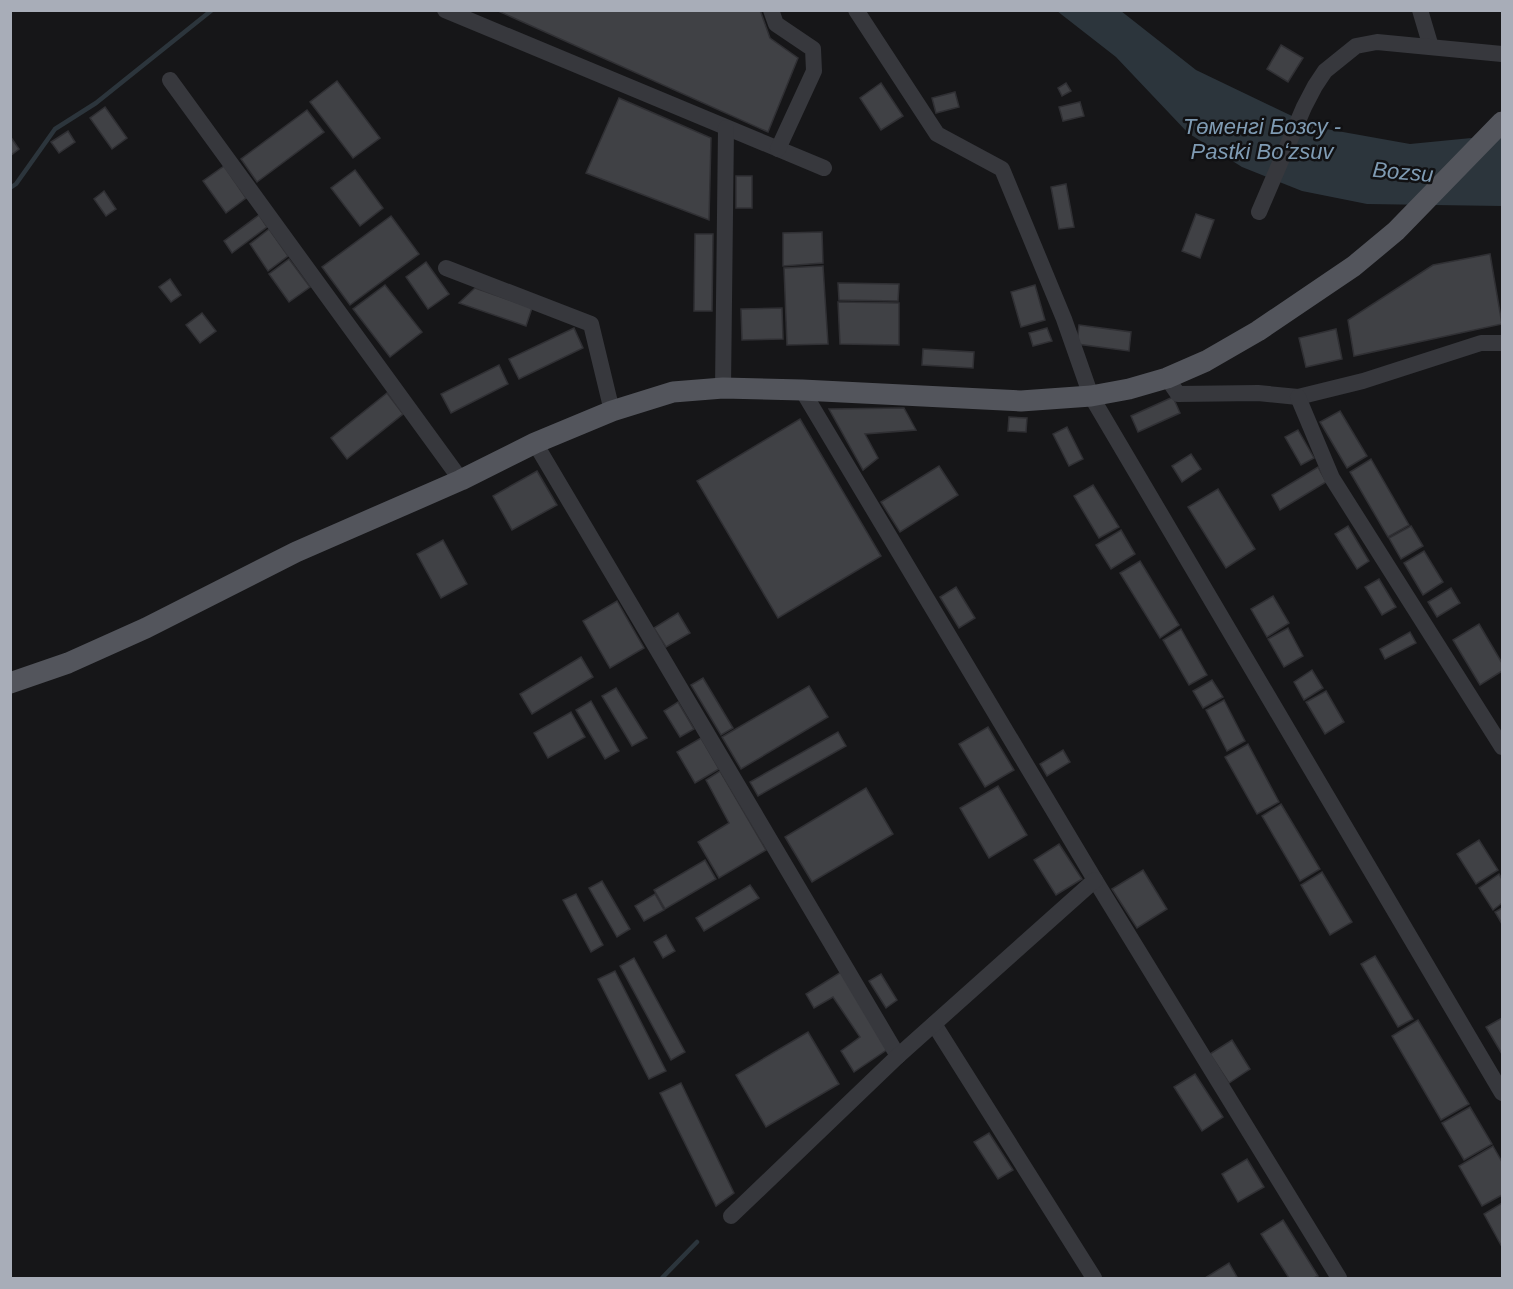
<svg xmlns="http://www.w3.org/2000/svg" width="1513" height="1289" font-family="Helvetica,sans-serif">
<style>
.water{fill:#2c353c}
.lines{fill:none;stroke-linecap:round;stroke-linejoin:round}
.stream{stroke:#2c353c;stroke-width:4.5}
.building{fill:#404145;stroke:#303034;stroke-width:1.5}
.minor{stroke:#37383d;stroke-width:16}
.major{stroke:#53555c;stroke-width:21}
.labels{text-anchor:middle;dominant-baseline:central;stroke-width:5;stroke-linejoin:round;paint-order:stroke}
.water-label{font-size:22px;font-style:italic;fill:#7f9bb3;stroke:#111113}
</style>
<rect width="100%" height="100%" fill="#161618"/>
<polygon class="water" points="1057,11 1121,11 1196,70 1315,127 1410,144 1502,135 1502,206 1367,204 1302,191 1242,167 1188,133 1116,57"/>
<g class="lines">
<g class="stream">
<polyline points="10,188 16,184 55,129 96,103 212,10"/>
<polyline points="662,1278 697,1242"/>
</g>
</g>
<g class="building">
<polygon points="496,10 760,10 770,38 798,58 768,132"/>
<polygon points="1281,45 1303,58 1288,82 1267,69"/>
<polygon points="337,81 380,138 353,158 310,102"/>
<polygon points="881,83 903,116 881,130 860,98"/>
<polygon points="1066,83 1071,91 1062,96 1058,88"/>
<polygon points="955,92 959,107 936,113 932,98"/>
<polygon points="619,98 711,138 709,220 586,173"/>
<polygon points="1080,102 1084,116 1063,121 1059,107"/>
<polygon points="105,107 127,138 112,149 90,118"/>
<polygon points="307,110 324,132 257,182 241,159"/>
<polygon points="68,131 75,142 59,153 51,142"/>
<polygon points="10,136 19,149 10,156"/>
<polygon points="224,166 246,198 226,213 203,181"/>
<polygon points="355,170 383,208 360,226 331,188"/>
<rect x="736" y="176" width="16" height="32"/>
<polygon points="1066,184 1074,227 1059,229 1051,187"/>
<polygon points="104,191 116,209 106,216 94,199"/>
<polygon points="1196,214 1214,220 1200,258 1182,251"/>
<polygon points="259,215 267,227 232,253 224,241"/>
<polygon points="391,216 419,254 350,305 322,267"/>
<polygon points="269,229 288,256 268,271 250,244"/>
<polygon points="822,232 823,263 783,266 783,233"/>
<polygon points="695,234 713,234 712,311 694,311"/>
<polygon points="1490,254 1502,324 1354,356 1348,320 1433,265"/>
<polygon points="289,259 310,287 289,302 269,274"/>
<polygon points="426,262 449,294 428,309 406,277"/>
<polygon points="823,266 828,344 787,345 784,268"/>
<polygon points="170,279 181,295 171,302 159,287"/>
<polygon points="838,283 899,284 898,301 839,300"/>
<polygon points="385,285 422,332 390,357 353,309"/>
<polygon points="1035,285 1045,320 1021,327 1011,292"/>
<polygon points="475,288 532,308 526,326 459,303"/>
<polygon points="838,302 899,303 899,345 840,344"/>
<polygon points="782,308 783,339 742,340 741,309"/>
<polygon points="202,313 216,331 200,343 186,325"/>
<polygon points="1079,325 1131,332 1129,351 1077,344"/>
<polygon points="574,328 583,348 519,379 509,359"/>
<polygon points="1047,328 1052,341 1033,346 1029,333"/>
<polygon points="1336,329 1342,359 1306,367 1299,338"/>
<polygon points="923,349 974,352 973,368 922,365"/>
<polygon points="499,365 508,384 451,413 441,394"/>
<polygon points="387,393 403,414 347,459 331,438"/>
<polygon points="1173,397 1180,413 1138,432 1131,416"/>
<polygon points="904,408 916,430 865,434 878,458 863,470 829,409"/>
<polygon points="1340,411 1367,456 1347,468 1320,422"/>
<polygon points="1009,417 1027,418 1026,432 1008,431"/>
<polygon points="800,419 881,556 778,618 697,481"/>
<polygon points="1067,427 1083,459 1069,466 1053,434"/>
<polygon points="1298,430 1314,458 1301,465 1285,437"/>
<polygon points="1191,454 1201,469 1182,482 1172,466"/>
<polygon points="1371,459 1409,525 1388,537 1350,472"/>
<polygon points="939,466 958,495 900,532 881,502"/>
<polygon points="1318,467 1326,482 1280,510 1272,495"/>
<polygon points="537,471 557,505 512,530 493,496"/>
<polygon points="1093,485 1119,527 1099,538 1074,496"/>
<polygon points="1218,489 1255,549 1226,568 1188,507"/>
<polygon points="1348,526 1369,561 1357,569 1335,534"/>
<polygon points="1411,526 1423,546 1401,559 1389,538"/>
<polygon points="1121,530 1135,554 1111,569 1096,545"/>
<polygon points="443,540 467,584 441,598 417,554"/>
<polygon points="1424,551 1443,582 1423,595 1404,563"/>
<polygon points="1140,561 1179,625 1160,638 1120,573"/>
<polygon points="1379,579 1396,607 1382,615 1365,587"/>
<polygon points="956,587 975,618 959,628 940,597"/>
<polygon points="1451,588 1460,603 1437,617 1428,602"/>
<polygon points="1273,596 1289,623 1267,637 1251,609"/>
<polygon points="617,601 644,648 610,668 583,621"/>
<polygon points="678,613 690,633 666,647 654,628"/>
<polygon points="1479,624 1502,663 1502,671 1480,685 1453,640"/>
<polygon points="1288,628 1303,656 1284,667 1268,639"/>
<polygon points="1181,629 1207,675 1189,685 1163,640"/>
<polygon points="1410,632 1416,643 1385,659 1380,649"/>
<polygon points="581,657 593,677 532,714 520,694"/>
<polygon points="1312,670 1323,688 1304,700 1294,682"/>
<polygon points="703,678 733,728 721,735 691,685"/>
<polygon points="1212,680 1223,697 1203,708 1193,691"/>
<polygon points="809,686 828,717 741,769 722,737"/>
<polygon points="616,688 647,738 632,746 602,696"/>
<polygon points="1326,691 1344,722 1325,734 1306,702"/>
<polygon points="1224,700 1245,741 1227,751 1206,710"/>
<polygon points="591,701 619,751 605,759 576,710"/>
<polygon points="678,702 694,729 680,737 664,711"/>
<polygon points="571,712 585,737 548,758 534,733"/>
<polygon points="988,727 1014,770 985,787 959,744"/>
<polygon points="838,732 846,746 758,796 750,782"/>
<polygon points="701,738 719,769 695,783 677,752"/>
<polygon points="1248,744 1279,802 1257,814 1225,757"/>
<polygon points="1063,750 1070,762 1047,776 1040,764"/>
<polygon points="720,771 766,850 719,878 698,842 729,823 706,780"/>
<polygon points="998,786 1027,835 989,858 960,808"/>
<polygon points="866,788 893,834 812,882 785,837"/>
<polygon points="1281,804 1320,869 1300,881 1262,816"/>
<polygon points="1479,840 1498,870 1476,884 1457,854"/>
<polygon points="1059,844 1082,879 1056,895 1034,860"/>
<polygon points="705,860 716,879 665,909 654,890"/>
<polygon points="1143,870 1167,909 1137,928 1112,889"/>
<polygon points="1322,872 1352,922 1330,935 1301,885"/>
<polygon points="1499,874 1502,879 1502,903 1493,910 1479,888"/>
<polygon points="602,881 630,929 617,937 589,888"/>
<polygon points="750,885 759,898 704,931 696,918"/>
<polygon points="576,894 603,945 591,952 563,900"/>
<polygon points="655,894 664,910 644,921 635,906"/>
<polygon points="1502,908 1502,924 1495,912"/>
<polygon points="666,935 675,951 663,958 654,942"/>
<polygon points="1375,956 1413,1019 1398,1027 1361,964"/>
<polygon points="634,958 685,1052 671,1060 620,966"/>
<polygon points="615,971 666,1071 649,1079 598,979"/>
<polygon points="841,972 888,1049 854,1072 841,1051 860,1037 833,997 814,1008 806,994"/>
<polygon points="881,974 897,1000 886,1008 869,981"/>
<polygon points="1502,1018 1502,1054 1486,1027"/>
<polygon points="1418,1020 1469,1104 1441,1120 1392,1036"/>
<polygon points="808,1032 839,1084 766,1127 736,1075"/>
<polygon points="1232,1040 1250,1069 1229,1083 1210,1054"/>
<polygon points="1195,1074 1223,1117 1202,1131 1174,1087"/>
<polygon points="681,1083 734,1193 716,1206 660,1093"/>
<polygon points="1470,1107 1492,1144 1464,1160 1442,1123"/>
<polygon points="989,1133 1013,1170 998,1179 974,1142"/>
<polygon points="1493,1146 1502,1162 1502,1195 1482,1206 1459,1166"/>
<polygon points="1247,1159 1264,1187 1238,1202 1222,1174"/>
<polygon points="1502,1203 1502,1247 1484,1214"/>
<polygon points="1283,1220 1318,1276 1314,1278 1289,1278 1261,1234"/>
<polygon points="1229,1263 1237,1277 1234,1278 1205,1278"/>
</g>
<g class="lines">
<g class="minor">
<polyline points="445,10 824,168"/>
<polyline points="771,10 776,24 813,49 814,71 778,149"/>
<polyline points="856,10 937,134 1002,169 1064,319 1091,396 1502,1093"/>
<polyline points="1420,10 1431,47"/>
<polyline points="170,80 461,480"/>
<polyline points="1259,212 1304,107 1315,86 1325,71 1356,46 1377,42 1502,54"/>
<polyline points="446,268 591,324 612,411"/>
<polyline points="1167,378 1178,394 1258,393 1298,397 1363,381 1481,343 1502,343"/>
<polyline points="723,388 726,128"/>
<polyline points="802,390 1095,880 1339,1278"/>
<polyline points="1298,397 1332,478 1502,747"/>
<polyline points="535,443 898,1056"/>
<polyline points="934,1024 1094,1278"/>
<polyline points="731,1216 898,1056 1095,880"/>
</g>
<polyline class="major" points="10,683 68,663 146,628 296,552 461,480 535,443 612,411 673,392 723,388 802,390 1021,401 1091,396 1129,389 1167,378 1206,361 1258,331 1354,266 1396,231 1502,122"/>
</g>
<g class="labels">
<g class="water-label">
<text x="1262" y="126">Төменгі Бозсу -<tspan x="1262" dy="25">Pastki Boʻzsuv</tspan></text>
<text transform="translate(1403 172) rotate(5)">Bozsu</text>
</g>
</g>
<rect width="1513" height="1289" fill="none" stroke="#a8adb8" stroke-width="24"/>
</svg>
